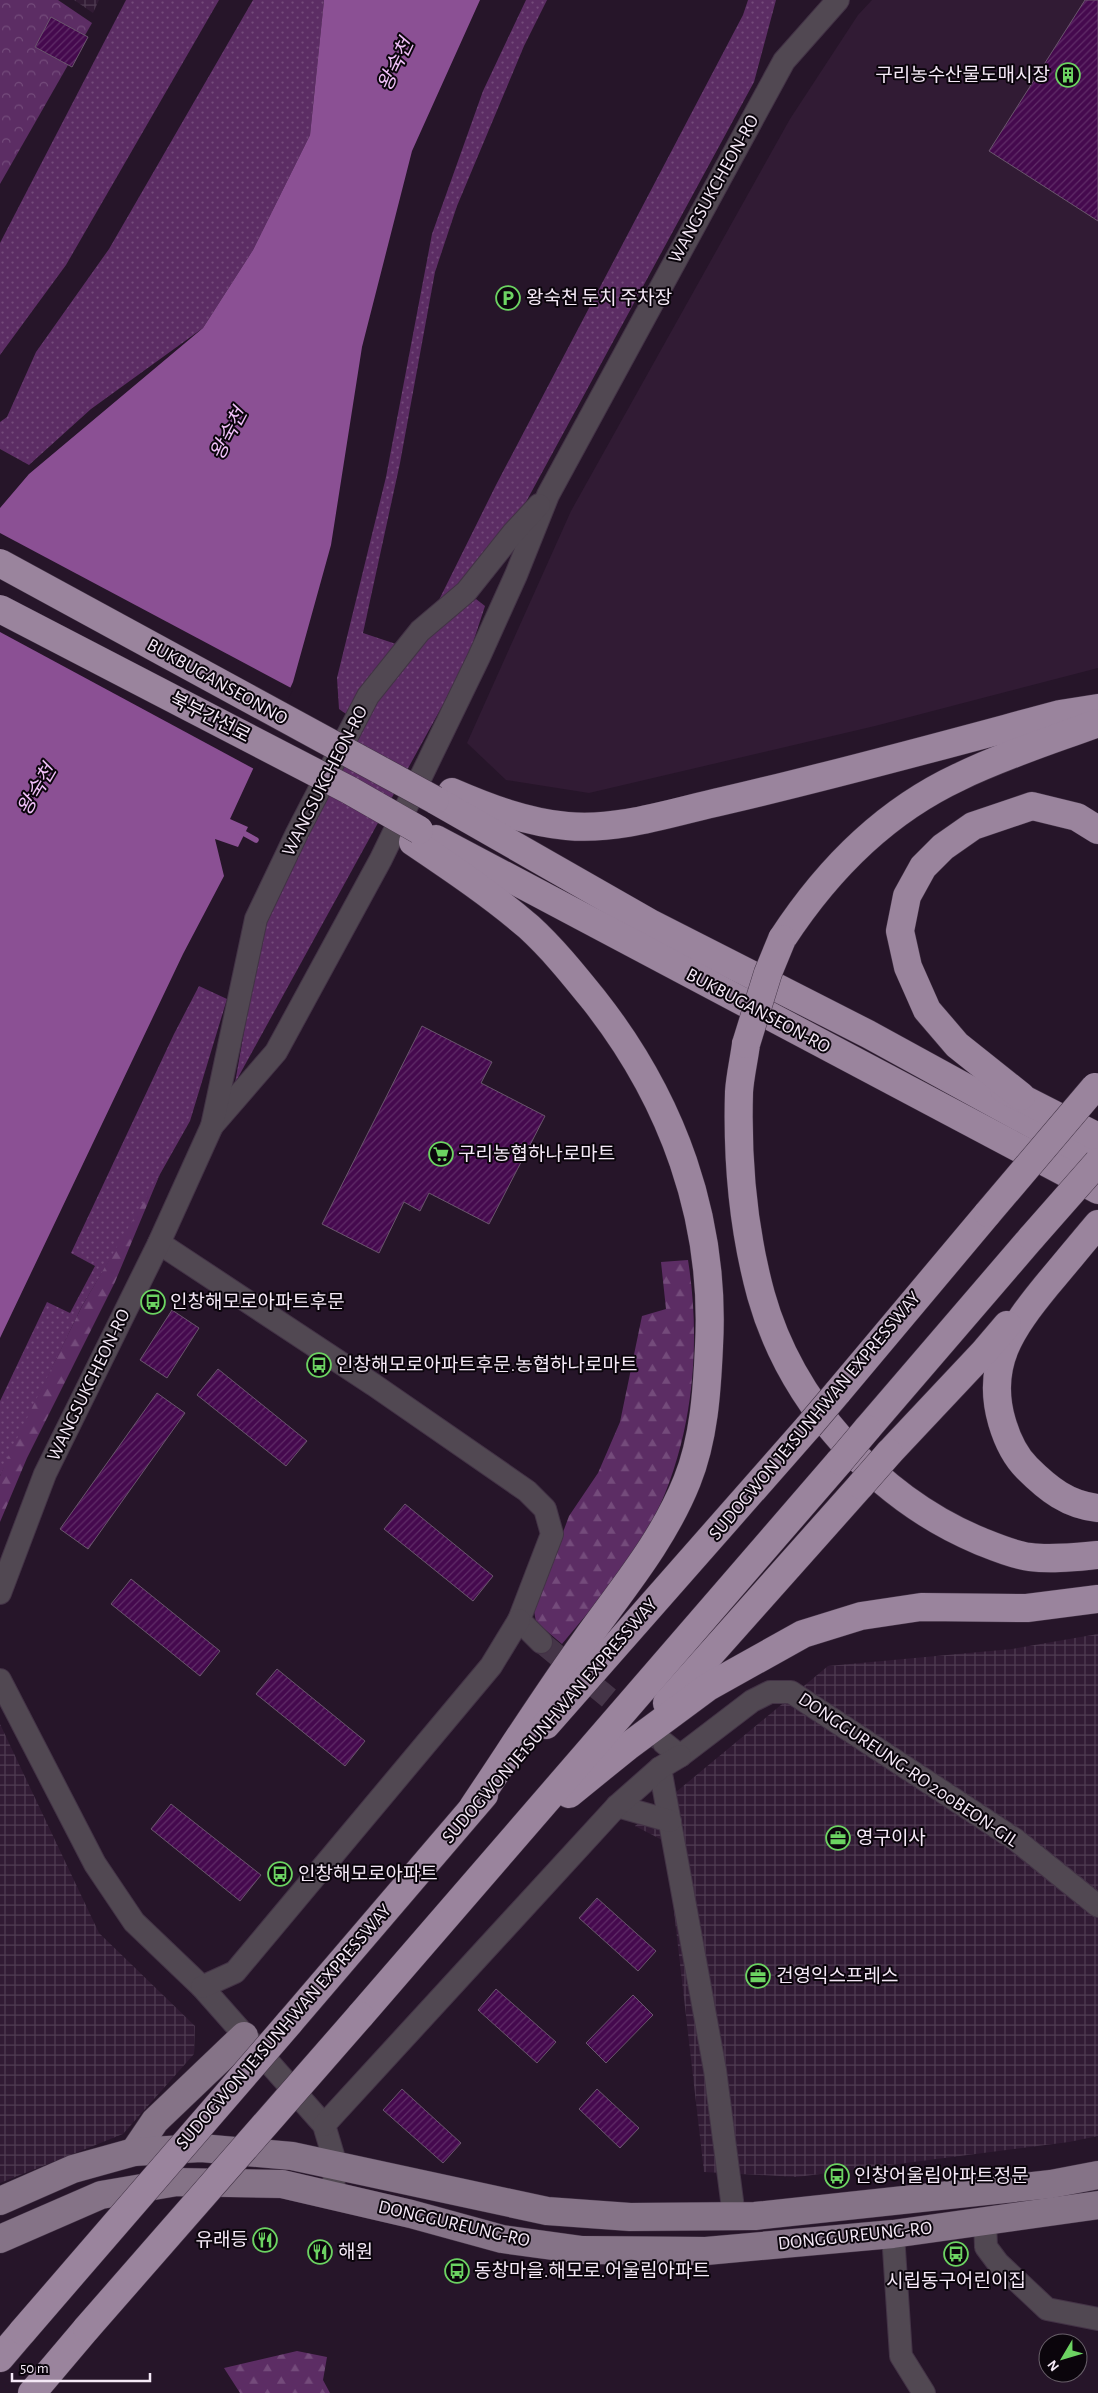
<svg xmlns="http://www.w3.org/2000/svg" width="1098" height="2393" font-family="'Alegreya Sans','Noto Sans KR',sans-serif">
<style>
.built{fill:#311b34}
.industrial{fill:url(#industrial-grid)}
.grass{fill:url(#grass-dots)}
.forest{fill:url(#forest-firs)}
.park{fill:url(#park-crowns)}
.water{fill:#8b5094}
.pier{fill:#261529}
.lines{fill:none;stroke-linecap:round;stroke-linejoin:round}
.stream{stroke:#8b5094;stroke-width:5.5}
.building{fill:url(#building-hatch);stroke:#6a566d}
.minor-tunnel{stroke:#453548;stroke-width:22;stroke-dasharray:22 11;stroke-linecap:butt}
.minor-casing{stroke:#433346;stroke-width:24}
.major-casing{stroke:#433346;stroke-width:29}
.highway-casing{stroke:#433346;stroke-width:29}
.minor{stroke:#514852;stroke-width:22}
.major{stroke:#857387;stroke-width:28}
.highway{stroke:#9a849d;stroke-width:28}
.highway-bridge-casing{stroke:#433346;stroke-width:29;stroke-linecap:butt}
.highway-bridge{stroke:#9a849d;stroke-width:28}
.labels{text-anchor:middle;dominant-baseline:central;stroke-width:4;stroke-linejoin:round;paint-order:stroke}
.poi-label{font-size:19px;fill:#f5e9f7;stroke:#0b050c;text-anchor:start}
.street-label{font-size:19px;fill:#f5e9f7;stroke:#0b050c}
.water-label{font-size:20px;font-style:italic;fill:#f1c1f9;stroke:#0b050c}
</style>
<defs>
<pattern id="industrial-grid" width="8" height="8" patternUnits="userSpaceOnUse" patternTransform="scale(1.25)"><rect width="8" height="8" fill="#311b34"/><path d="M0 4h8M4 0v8" fill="none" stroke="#4f3c52"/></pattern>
<pattern id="grass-dots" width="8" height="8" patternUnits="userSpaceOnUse" patternTransform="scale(1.25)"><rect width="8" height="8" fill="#5c2d64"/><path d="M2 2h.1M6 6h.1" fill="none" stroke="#744b7b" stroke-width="1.8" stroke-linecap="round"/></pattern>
<pattern id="forest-firs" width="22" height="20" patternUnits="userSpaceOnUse" patternTransform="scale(1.25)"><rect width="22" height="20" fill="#5c2d64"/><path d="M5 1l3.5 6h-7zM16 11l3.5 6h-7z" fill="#744b7b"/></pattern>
<pattern id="park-crowns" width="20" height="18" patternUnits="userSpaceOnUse" patternTransform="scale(1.25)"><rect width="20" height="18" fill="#5c2d64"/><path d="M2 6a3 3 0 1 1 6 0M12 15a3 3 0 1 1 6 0" fill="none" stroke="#744b7b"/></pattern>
<pattern id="building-hatch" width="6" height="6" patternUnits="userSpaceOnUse" patternTransform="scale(1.25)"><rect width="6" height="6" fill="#45094e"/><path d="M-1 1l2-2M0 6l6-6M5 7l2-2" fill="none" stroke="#602d68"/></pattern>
</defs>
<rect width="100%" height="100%" fill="#261529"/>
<polygon class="built" points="872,0 1098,0 1098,668 875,726 589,793 506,780 467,743 571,511 790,119 858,15"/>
<g class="industrial">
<polygon points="74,0 99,0 93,13"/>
<polygon points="1098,1634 1098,2136 1069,2142 797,2177 704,2172 666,1842 635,1826 828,1666 1012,1649"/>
<polygon points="0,1724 99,1933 195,2026 194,2054 123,2134 0,2183"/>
</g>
<g class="grass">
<polygon points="126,0 219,0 66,265 0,355 0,243"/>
<polygon points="253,0 324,0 310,135 253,250 203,328 91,409 29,465 0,449 0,422 7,417 36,352 109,249"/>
<polygon points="526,0 547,0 524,46 457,206 435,272 400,463 363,633 396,644 352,718 339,709 337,678 386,477 432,234 483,91"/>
<polygon points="748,0 776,0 754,82 520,513 451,593 439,600 496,485 743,15"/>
<polygon points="476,599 485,606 467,661 235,1083 264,918 386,683 431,630"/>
<polygon points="199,986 227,999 190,1121 137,1215 82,1306 0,1476 0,1401 47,1302 70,1313 95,1266 71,1253 174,1034"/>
</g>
<g class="forest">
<polygon points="160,1174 115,1282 27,1458 0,1522 0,1476 7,1459 82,1306"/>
<path d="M688 1260C703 1354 691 1459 641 1542 619 1579 589 1611 562 1644L536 1622 534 1611 569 1516 598 1473 620 1422 642 1316 666 1309 661 1262Z"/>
<polygon points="297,2351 327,2357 323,2380 330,2393 240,2393 224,2368"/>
</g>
<polygon class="park" points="0,0 58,0 92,23 0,184"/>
<polygon class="water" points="324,0 480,0 412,151 362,347 331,545 293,682 230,819 248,827 238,847 215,839 224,876 183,954 0,1338 0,508 29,474 203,328 253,250 310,135"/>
<polygon class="pier" points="0,533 293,689 256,770 0,632"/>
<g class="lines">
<polyline class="stream" points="238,830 256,840"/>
</g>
<g class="building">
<polygon points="1085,0 1098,0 1098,221 989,151"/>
<polygon points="51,17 88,37 72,67 35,47"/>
<polygon points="422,1026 492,1062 481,1083 545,1116 489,1224 429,1193 420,1211 404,1202 379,1253 322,1224"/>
<polygon points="172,1310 199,1328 167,1378 140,1360"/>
<polygon points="218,1369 307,1441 286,1466 197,1395"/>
<polygon points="157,1393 185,1413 88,1549 60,1529"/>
<polygon points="405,1504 493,1576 473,1601 384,1529"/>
<polygon points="131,1579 220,1651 200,1676 111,1604"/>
<polygon points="277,1669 365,1741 345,1766 256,1694"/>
<polygon points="171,1804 261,1875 240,1901 151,1829"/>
<polygon points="597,1898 656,1951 638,1971 579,1918"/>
<polygon points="496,1989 556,2042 537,2063 478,2010"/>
<polygon points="633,1995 653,2015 606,2063 586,2043"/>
<polygon points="402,2089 461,2143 443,2163 383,2110"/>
<polygon points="597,2089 639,2128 620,2148 579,2109"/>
</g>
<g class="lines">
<polyline class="minor-tunnel" points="541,1642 661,1741"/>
<g class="minor-casing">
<g id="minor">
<polyline points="212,1126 276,1052 381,859 479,657 516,575 548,495 784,61 838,0"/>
<polyline points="159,1243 374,1385 527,1491 545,1509 552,1534 519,1620 541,1642"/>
<polyline points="0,1593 45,1474 159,1243 212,1126 256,919 297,833 368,696 420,631 466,592 513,533 539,505"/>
<polyline points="0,1680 95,1864 134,1922 202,1987 324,2125 336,2165 332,2195"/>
<polyline points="664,1743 680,1756 752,1701 770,1692 791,1692 1016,1840 1098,1906"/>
<polyline points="660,1768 715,2070 734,2216"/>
<polyline points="617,1806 670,1821"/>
<polyline points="202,1987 235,1972 491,1666 519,1620"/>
<polyline points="324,2125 617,1806 660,1768 680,1756"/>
<polyline points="985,2221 986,2247 998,2263 1047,2309 1098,2319"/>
<polyline points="893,2234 901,2356 924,2393"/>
</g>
</g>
<g class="major-casing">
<g id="major">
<polyline points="134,2152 155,2121 244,2036"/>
<polyline points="0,2201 73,2169 134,2152 201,2148 292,2156 547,2211 630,2217 755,2216 1051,2184 1098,2175"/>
<polyline points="0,2239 101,2195 177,2182 282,2184 411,2214 502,2239 582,2250 706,2251 893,2234 1098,2205"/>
</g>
</g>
<g class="highway-casing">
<g id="highway">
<path d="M452 792C489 808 526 822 567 826 619 831 673 812 723 801 836 775 948 744 1060 714L1098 708"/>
<polyline points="435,800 650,923 868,1034 1098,1160"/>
<polyline points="436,839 1098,1190"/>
<path d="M413 842C453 869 493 896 529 927 553 949 573 974 594 1000 672 1099 716 1218 709 1346 707 1391 704 1439 687 1481 663 1541 622 1589 585 1641 546 1695 510 1752 473 1807"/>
<path d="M782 939C827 870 884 812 959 777 1004 755 1052 740 1098 723"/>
<path d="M746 1044C744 1060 740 1076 739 1092 737 1160 743 1229 761 1295 791 1402 877 1498 980 1541 995 1547 1013 1555 1030 1557 1052 1560 1076 1557 1098 1555"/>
<polyline points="1004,1089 1098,1137"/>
<polyline points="1021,1096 957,1045 927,1010 908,967 900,931 907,896 923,867 943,847 973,826 1032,806 1077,817 1098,830"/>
<path d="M1098 1224C1081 1244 1064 1265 1047 1285 1012 1328 985 1364 1002 1422 1007 1439 1015 1456 1027 1468 1048 1489 1068 1505 1098 1508"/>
<polyline points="837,1393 988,1213"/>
<polyline points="867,1429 1032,1237"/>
<polyline points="889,1453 984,1352 1007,1325"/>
<polyline points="667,1703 861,1485"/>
<polyline points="546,1725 809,1426"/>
<polyline points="569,1794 627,1747 708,1687 803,1634 861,1616 921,1607 1027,1608 1098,1599"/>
<polyline points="360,2016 840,1461"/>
<polyline points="289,2023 484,1795"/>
<polyline points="0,2358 23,2331"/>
<polyline points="32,2393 87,2328"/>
</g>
</g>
<use href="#minor" class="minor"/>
<use href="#major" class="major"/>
<use href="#highway" class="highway"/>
<g class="highway-bridge-casing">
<g id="highway-bridge">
<polyline points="0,563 435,800"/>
<polyline points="0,609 349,790 419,830"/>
<polyline points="746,1044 768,973 782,939"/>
<polyline points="988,1213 1095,1087"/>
<polyline points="1032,1237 1098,1162"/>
<polyline points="809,1426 837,1393"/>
<polyline points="840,1461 867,1429"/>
<polyline points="861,1485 889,1453"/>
<polyline points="87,2328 360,2016"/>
<polyline points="23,2331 289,2023"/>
</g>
</g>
<use href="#highway-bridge" class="highway-bridge"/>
</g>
<defs>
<g id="building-ring" transform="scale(1.25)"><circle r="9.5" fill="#0b050c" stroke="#6cd362" stroke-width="1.5"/><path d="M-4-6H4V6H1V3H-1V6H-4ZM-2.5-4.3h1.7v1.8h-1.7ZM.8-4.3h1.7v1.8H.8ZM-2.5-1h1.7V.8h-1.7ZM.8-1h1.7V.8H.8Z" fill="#6cd362"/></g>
<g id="parking-ring" transform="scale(1.25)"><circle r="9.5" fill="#0b050c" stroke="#6cd362" stroke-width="1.5"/><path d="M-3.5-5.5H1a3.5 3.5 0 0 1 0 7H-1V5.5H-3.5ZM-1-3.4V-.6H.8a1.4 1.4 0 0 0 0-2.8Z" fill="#6cd362"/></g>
<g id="supermarket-ring" transform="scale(1.25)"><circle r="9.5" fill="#0b050c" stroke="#6cd362" stroke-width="1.5"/><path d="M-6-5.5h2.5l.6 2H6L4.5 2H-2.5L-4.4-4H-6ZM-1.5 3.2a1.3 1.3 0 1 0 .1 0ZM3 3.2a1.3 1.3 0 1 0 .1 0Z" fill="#6cd362"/></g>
<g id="bus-ring" transform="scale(1.25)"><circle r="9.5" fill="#0b050c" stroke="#6cd362" stroke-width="1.5"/><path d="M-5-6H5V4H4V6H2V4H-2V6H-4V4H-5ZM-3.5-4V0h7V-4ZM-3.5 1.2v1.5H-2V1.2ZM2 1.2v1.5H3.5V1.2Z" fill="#6cd362"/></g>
<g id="office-ring" transform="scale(1.25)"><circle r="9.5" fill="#0b050c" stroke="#6cd362" stroke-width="1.5"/><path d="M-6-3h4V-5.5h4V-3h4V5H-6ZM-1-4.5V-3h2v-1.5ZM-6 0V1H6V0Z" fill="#6cd362"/></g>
<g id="restaurant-ring" transform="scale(1.25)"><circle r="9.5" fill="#0b050c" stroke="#6cd362" stroke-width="1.5"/><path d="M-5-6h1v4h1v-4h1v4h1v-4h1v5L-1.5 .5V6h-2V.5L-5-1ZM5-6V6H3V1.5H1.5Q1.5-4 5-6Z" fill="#6cd362"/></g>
</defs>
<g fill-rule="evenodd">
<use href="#building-ring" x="1068" y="75"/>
<use href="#parking-ring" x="508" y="298"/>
<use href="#supermarket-ring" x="441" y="1154"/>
<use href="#bus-ring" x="153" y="1302"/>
<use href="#bus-ring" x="319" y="1365"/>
<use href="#office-ring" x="838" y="1838"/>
<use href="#bus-ring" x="280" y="1874"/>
<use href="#office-ring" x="758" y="1976"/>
<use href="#bus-ring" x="837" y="2176"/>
<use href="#restaurant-ring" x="265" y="2240"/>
<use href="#restaurant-ring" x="320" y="2252"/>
<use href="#bus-ring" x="956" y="2254"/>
<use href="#bus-ring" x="457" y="2271"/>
</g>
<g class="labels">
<g class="poi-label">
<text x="1050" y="75" text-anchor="end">구리농수산물도매시장</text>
<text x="526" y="298">왕숙천 둔치 주차장</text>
<text x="458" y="1154">구리농협하나로마트</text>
<text x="170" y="1302">인창해모로아파트후문</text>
<text x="336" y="1365">인창해모로아파트후문.농협하나로마트</text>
<text x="856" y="1838">영구이사</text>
<text x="298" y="1874">인창해모로아파트</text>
<text x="776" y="1976">건영익스프레스</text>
<text x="854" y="2176">인창어울림아파트정문</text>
<text x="248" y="2240" text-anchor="end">유래등</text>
<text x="338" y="2252">해원</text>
<text x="474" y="2271">동창마을.해모로.어울림아파트</text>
<text x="956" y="2281" text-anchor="middle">시립동구어린이집</text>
</g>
<g class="street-label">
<text transform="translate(714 189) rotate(-61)">WANGSUKCHEON-RO</text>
<text transform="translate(217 682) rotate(29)">BUKBUGANSEONNO</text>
<text transform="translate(210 718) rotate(27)">북부간선로</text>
<text transform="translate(325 781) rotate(-63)">WANGSUKCHEON-RO</text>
<text transform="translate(758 1011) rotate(28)">BUKBUGANSEON-RO</text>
<text transform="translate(89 1385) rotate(-64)">WANGSUKCHEON-RO</text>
<text transform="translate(815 1416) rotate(-50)">SUDOGWON JE1SUNHWAN EXPRESSWAY</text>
<text transform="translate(550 1721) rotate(-49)">SUDOGWON JE1SUNHWAN EXPRESSWAY</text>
<text transform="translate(908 1770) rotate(34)">DONGGUREUNG-RO 200BEON-GIL</text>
<text transform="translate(284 2027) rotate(-49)">SUDOGWON JE1SUNHWAN EXPRESSWAY</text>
<text transform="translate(454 2224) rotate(13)">DONGGUREUNG-RO</text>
<text transform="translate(855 2236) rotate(-6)">DONGGUREUNG-RO</text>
</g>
<g class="water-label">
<text transform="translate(396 65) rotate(-64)">왕숙천</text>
<text transform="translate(229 434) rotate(-62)">왕숙천</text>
<text transform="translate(37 790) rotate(-59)">왕숙천</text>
</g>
</g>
<g transform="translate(1063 2358) rotate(232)"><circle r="24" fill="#0b050c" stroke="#69606a"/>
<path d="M0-4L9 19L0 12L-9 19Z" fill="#6cd362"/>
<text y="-8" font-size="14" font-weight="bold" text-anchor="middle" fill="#f5e9f7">N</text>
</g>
<path d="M12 2373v8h138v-8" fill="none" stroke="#f5e9f7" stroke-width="2.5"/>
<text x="20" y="2373" font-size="15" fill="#f5e9f7" stroke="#0b050c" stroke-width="4" paint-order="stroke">50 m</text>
</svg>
